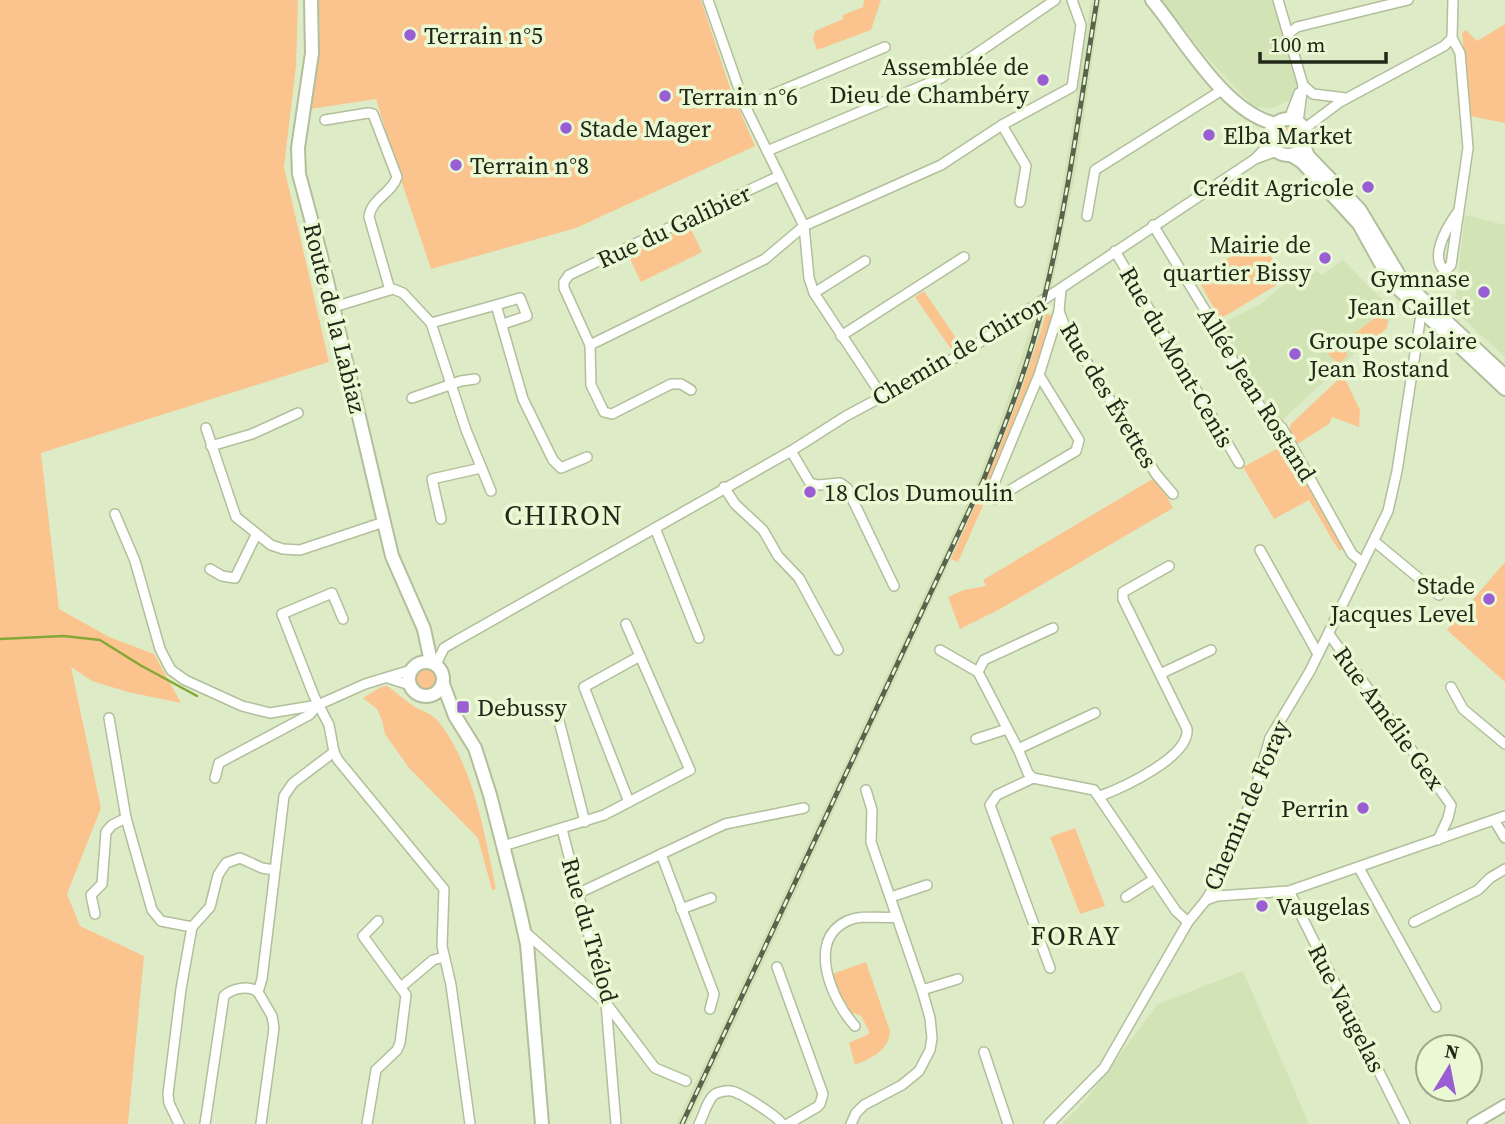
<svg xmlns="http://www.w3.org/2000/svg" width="1505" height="1124" font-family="'Source Serif 4',serif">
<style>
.built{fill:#d2e3b6}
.green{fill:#fbc48e}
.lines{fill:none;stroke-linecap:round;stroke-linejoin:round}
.stream{stroke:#85a736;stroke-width:2.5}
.minor-casing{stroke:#b1bf9b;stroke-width:12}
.tertiary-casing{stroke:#b1bf9b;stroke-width:14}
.secondary-casing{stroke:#b1bf9b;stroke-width:16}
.minor{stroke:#fff;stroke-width:9}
.tertiary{stroke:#fff;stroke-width:10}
.secondary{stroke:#fff;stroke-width:12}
.rail-casing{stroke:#5a634e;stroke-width:5}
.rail{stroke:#eaf9d4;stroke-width:2.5;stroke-dasharray:8;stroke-linecap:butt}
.poi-dot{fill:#995dd4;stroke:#eaf9d4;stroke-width:2.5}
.labels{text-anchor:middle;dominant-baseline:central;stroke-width:7;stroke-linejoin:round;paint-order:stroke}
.poi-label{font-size:24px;fill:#212719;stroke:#eaf9d4;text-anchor:start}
.street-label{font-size:24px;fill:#212719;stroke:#eaf9d4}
.neighbourhood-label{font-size:26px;letter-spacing:2px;fill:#212719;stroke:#eaf9d4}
.quarter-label{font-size:28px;letter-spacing:2px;fill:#212719;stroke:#eaf9d4}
</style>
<rect width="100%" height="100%" fill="#ddecc7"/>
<g class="built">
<polygon points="1091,0 1101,0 1077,165 1051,291 1041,295 1066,165"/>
<polygon points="1162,0 1275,0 1299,82 1290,100 1273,108 1254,107 1203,53"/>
<polygon points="1465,215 1505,225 1505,357 1454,310"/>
<polygon points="1343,260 1397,315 1282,420 1262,399 1219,325 1259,305 1309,264 1322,275"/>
<polygon points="1048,303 1029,372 985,487 703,1092 687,1124 676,1124 976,484 997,430 1036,311"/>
<polygon points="1243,971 1309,1124 1062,1124 1085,1101 1158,1004"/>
</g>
<g class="green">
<polygon points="0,0 298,0 296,66 284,167 329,362 41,453 59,609 109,637 154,654 181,703 128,692 92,681 71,667 101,808 67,894 80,926 144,956 128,1124 0,1124"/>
<path d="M318 0H701L730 88 755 146 576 228 431 269 402 183 376 99 310 109C318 72 322 38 318 0Z"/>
<polygon points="864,0 881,0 871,30 817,50 813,38 815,31 843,19 843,15 863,7"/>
<polygon points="1505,24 1505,123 1470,116 1462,33 1466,30 1477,41"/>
<circle cx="1288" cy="137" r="11"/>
<polygon points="689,225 702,252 641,282 628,255"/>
<polygon points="1261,240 1285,280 1220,319 1196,276"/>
<polygon points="924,291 962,347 953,352 915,297"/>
<polygon points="1381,313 1388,321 1387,328 1360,352 1349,349 1342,339 1348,339"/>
<path d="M1046 314 1053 315C1028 400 994 482 958 562L951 559C988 479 1021 399 1046 314Z"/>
<polygon points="1331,338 1348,355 1338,364 1321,346"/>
<polygon points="1343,375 1360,410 1359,427 1332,417 1329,424 1294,446 1288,435 1291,424"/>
<polygon points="1286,444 1345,548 1339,551 1309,500 1274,519 1243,467"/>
<polygon points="1156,477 1173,508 1000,609 960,629 948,597 964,590 986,586 983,580"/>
<polygon points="1505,562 1505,682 1447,630"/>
<circle cx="426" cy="679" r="10"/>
<path d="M387 686C395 691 400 697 408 702 418 711 430 711 439 722 475 769 484 833 496 889L492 890 478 838 409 768 385 734 382 720 377 709 363 698 381 687Z"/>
<polygon points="1075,828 1105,906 1080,914 1050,837"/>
<path d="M866 962 890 1031C889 1051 871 1058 855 1065L849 1043 869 1034V1031L861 1016 847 1011 832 974Z"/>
</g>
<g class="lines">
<polyline class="stream" points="0,639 64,636 100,640 140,665 197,696"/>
<g class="minor-casing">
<g id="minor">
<polyline points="708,0 745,106 804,226 809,278 814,293 882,396"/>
<polyline points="1278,0 1303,85 1298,122"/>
<path d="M1453 0 1452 38 1460 53 1468 148 1451 265 1448 268 1443 269C1430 254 1449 224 1459 210"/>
<polyline points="1289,33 1297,27 1408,0"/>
<polyline points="1303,85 1313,94 1346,98"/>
<polyline points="745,106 885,47"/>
<polyline points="1289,119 1299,93"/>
<path d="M325 120 368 113 373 114 397 177C392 193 371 199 369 217L390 290"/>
<polyline points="1002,125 1026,166 1020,202"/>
<polyline points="1304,129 1340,102 1444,46 1452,38"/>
<polyline points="767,151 941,78 1055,0"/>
<polyline points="1255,159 1277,151"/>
<polyline points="1087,216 1095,170 1219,92"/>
<polyline points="1153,225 1208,315 1248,388 1262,409 1282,428 1352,554 1362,562"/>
<polyline points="1115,251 1239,463"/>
<polyline points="1061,289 1059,311 1065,327 1156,474 1173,494"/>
<polyline points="814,293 865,261"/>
<polyline points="496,305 520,298 527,316 503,324"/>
<polyline points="334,307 393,289 403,293 431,323 496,305 523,399 553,460 561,468 587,457"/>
<polyline points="431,323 466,430 491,491"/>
<polyline points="841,336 964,257"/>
<polyline points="590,345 765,259 804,226 941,165 1002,125 1072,87 1081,25 1072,0"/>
<polyline points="1039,375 990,493 995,499 1076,451 1079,440 1039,375 1059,311"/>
<polyline points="691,390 681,384 671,384 612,414 604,412 591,385 590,345 564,288 564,282 569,275 779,176"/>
<polyline points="412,398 461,381 475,379"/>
<polyline points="206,428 236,517 271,545 283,549 300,550 384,522"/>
<polyline points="211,446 252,434 298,413"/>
<polyline points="791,451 810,483 818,485 840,483 847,488 894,586"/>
<polyline points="724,487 735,504 763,530 778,556 799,578 838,650"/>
<polyline points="115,514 135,561 160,649 171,670 185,680 242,706 270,713 318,705 365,684 411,670"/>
<polyline points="441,519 432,479 481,468"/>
<polyline points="655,528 699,638"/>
<polyline points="1374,541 1439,595"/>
<polyline points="1260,550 1318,654"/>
<polyline points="210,569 222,576 235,578 256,535"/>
<polyline points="343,619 332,593 282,614 314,696 329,725 334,752 338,760 444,889 442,946 451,985 470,1124"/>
<polyline points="1329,634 1451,805 1448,818 1438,840"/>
<polyline points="940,650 978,672 1018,749 1028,773 1033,778 1094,790 1176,911 1188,922"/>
<polyline points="436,664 444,648 454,642 791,451 846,416 962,354 1255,159 1270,143"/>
<polyline points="978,672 984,660 1053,628"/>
<polyline points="1160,674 1211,650"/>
<polyline points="388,678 410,685"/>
<polyline points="1451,687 1463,709 1505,744"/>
<polyline points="557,713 585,822"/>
<polyline points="109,718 126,818 152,910 161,921 192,927"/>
<polyline points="976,739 1007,729"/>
<polyline points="1018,749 1095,713"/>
<polyline points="215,778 219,763 309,715 318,705"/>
<polyline points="1033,778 997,795 990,805 1050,968"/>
<path d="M1100 796C1122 788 1190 757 1187 729L1123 599V592L1169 566"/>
<polyline points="629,802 584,687 640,656"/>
<polyline points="1494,820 1505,838"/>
<polyline points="562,829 606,1003 655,1068 686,1081"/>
<polyline points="503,846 604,815 690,770 626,624"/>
<polyline points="661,854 714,994 710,1009"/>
<polyline points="1359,868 1436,1007"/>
<polyline points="1289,891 1405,1124"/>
<polyline points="577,894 725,824 804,808"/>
<polyline points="891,897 927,885"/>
<polyline points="1126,897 1154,879"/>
<polyline points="1206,900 1217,896 1289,891 1505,816"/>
<polyline points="681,909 711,898"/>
<polyline points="95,914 91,895 102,884 106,832 112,825 126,818"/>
<polyline points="1414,922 1478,890 1490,878 1505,869"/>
<polyline points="525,932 606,1003 616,1124"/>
<polyline points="777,967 823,1094 820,1104 817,1107 788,1124"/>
<polyline points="401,987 433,960 444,957"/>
<polyline points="922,990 958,979"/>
<polyline points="258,992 262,979 284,796 293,783 334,752"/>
<polyline points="258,992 272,1016 274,1028 261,1124"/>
<path d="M855 1026C833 1002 805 941 847 921 862 914 880 919 896 917"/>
<polyline points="984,1052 1008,1124"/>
<polyline points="179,1124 169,1103 168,1094 181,989 192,927 210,907 218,875 226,863 240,858 262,868 274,870"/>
<path d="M205 1124 224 996C232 988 249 985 258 992"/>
<polyline points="367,1124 376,1070 397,1050 400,1043 406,995 363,936 378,921"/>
<path d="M699 1124C704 1115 707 1100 715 1094 719 1092 727 1090 731 1091 740 1092 777 1116 782 1124"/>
<polyline points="851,1124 856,1113 864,1105 902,1085 919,1071 930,1050 932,1038 930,1018 922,990 871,842 872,810 866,790"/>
<polyline points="1049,1124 1104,1068 1188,922 1206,900 1215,885 1253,797 1270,738 1310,671 1388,511 1397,471 1420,321 1421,316 1427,311"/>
</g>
</g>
<g class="tertiary-casing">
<polyline id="tertiary" points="1473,1124 1505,1105"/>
</g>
<g class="secondary-casing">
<g id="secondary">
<polyline points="311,0 312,53 298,148 299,174 321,256 392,556 424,629 431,662"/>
<path d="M1152 0C1184 39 1225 113 1276 124"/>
<circle cx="1288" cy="137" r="18"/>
<polyline points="1304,146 1308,156 1360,210 1402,280 1505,376"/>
<polyline points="1291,155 1302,162 1359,224 1391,282 1505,389"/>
<circle cx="426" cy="679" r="17"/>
<polyline points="443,684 455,716 475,748 490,795 518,904 527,944 542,1124"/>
</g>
</g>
<use href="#minor" class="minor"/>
<use href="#tertiary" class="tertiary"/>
<use href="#secondary" class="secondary"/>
<g class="rail-casing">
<path id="rail" d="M682 1124 983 481C1006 422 1030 362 1044 299 1068 201 1081 100 1097 0"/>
</g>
<use href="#rail" class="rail"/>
</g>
<g class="poi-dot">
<circle cx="410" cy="35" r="7"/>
<circle cx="1043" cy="80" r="7"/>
<circle cx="665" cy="96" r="7"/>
<circle cx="566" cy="128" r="7"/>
<circle cx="1209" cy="135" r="7"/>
<circle cx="456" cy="165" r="7"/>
<circle cx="1368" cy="187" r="7"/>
<circle cx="1325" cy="258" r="7"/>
<circle cx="1484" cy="292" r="7"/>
<circle cx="1295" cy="354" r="7"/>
<circle cx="810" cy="492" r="7"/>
<circle cx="1489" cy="599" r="7"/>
<rect x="456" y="700" width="14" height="14" rx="3.5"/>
<circle cx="1363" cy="808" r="7"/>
<circle cx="1262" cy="906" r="7"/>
</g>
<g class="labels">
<g class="poi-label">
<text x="424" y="35">Terrain n°5</text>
<text x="1029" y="66" text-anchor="end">Assemblée de<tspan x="1029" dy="28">Dieu de Chambéry</tspan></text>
<text x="679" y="96">Terrain n°6</text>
<text x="580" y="128">Stade Mager</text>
<text x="1223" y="135">Elba Market</text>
<text x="470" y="165">Terrain n°8</text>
<text x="1354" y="187" text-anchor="end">Crédit Agricole</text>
<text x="1311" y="244" text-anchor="end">Mairie de<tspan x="1311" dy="28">quartier Bissy</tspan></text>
<text x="1470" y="278" text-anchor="end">Gymnase<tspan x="1470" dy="28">Jean Caillet</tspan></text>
<text x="1309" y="340">Groupe scolaire<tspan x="1309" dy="28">Jean Rostand</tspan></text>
<text x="824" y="492">18 Clos Dumoulin</text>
<text x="1475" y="585" text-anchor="end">Stade<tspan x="1475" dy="28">Jacques Level</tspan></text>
<text x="477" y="707">Debussy</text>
<text x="1349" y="808" text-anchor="end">Perrin</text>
<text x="1276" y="906">Vaugelas</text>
</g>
<g class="street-label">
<text transform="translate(674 226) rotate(-25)">Rue du Galibier</text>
<text transform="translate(335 318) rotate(76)">Route de la Labiaz</text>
<text transform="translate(959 350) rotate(-30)">Chemin de Chiron</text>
<text transform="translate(1177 357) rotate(60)">Rue du Mont-Cenis</text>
<text transform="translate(1257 394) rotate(58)">Allée Jean Rostand</text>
<text transform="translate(1109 395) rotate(59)">Rue des Évettes</text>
<text transform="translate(1389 718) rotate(54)">Rue Amélie Gex</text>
<text transform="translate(1246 805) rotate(-67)">Chemin de Foray</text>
<text transform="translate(590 930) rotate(74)">Rue du Trélod</text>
<text transform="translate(1347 1008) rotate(63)">Rue Vaugelas</text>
</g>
<g class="neighbourhood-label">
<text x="1076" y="936">FORAY</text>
</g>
<g class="quarter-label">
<text x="564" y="515">CHIRON</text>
</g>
</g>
<g transform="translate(1449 1068) rotate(10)"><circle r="33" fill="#eaf9d4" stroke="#9aa589" stroke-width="2"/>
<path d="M0-5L12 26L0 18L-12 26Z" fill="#995dd4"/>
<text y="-10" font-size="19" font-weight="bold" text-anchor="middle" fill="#212719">N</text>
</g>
<path d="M1260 52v10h126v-10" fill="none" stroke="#212719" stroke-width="3.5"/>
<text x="1270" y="52" font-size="21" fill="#212719" stroke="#eaf9d4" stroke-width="5" paint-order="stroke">100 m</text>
</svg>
